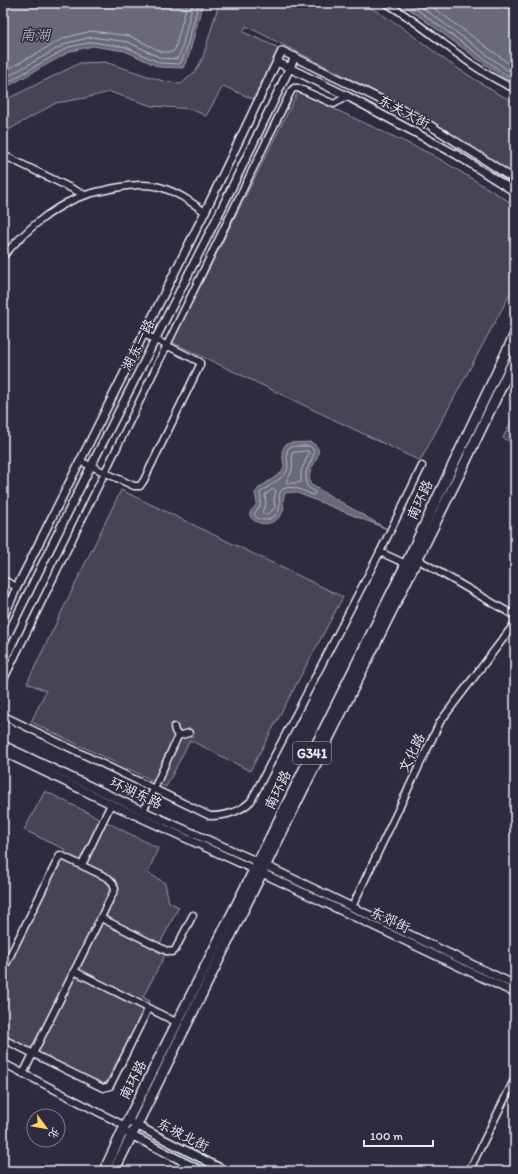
<svg xmlns="http://www.w3.org/2000/svg" width="518" height="1174" font-family="Itim,'LXGW WenKai TC',sans-serif">
<style>
.green{fill:#464455;stroke:#979aa6}
.water{fill:#696978;stroke:#9c9fab}
.lines{fill:none;stroke-linecap:round;stroke-linejoin:round}
.shore{stroke:#b5bbc5;stroke-width:1}
.minor-casing{stroke:#e8f1f8;stroke-width:9}
.major-casing{stroke:#e8f1f8;stroke-width:10}
.highway-casing{stroke:#e8f1f8;stroke-width:12}
.minor{stroke:#2f2a3d;stroke-width:6}
.major{stroke:#2f2a3d;stroke-width:7}
.highway{stroke:#2f2a3d;stroke-width:9}
.labels{text-anchor:middle;dominant-baseline:central;stroke-width:3;stroke-linejoin:round;paint-order:stroke}
.shield{fill:#2f2a3d;stroke:#b0b5c0;stroke-width:1}
.shield-label{font-size:13px;font-weight:bold;fill:#e8f1f8}
.street-label{font-size:14px;fill:#e8f1f8;stroke:#2f2a3d}
.water-label{font-size:15px;font-style:italic;fill:#afb4be;stroke:#2f2a3d}
</style>
<rect width="100%" height="100%" fill="#2f2a3d"/>
<filter id="ink" filterUnits="userSpaceOnUse"><feTurbulence type="fractalNoise" baseFrequency=".025" numOctaves="2"/><feDisplacementMap in="SourceGraphic" scale="8" xChannelSelector="R" yChannelSelector="G"/><feConvolveMatrix kernelMatrix="1 2 1 2 8 2 1 2 1" color-interpolation-filters="sRGB"/></filter>
<g filter="url(#ink)">
<g class="green">
<polygon points="219,3 363,3 399,25 448,62 498,94 515,102 515,175 418,113 246,26 243,32 279,48 253,99 223,86 206,116 191,109 152,106 110,92 85,98 56,103 3,133 3,101 80,63 105,62 163,81 181,84 196,71 203,57"/>
<polygon points="298,92 433,155 515,205 515,285 420,461 172,342"/>
<polygon points="515,414 515,444 503,438"/>
<polygon points="121,490 343,597 250,771 190,740 166,787 31,722 46,691 27,683"/>
<polygon points="45,791 158,848 148,873 165,883 169,902 179,907 156,951 165,955 143,997 150,1001 103,1088 3,1038 3,978 66,850 24,830"/>
</g>
<g class="water">
<polygon points="3,3 203,3 189,55 183,68 159,67 125,51 93,46 71,51 3,89"/>
<polygon points="401,3 515,3 515,82 505,79"/>
<path d="M310 442C328 449 312 463 310 473 309 476 310 481 310 484L387 529 295 492 285 493C284 496 283 499 283 502 283 505 285 508 283 511 280 520 268 526 260 523 256 522 251 519 250 516 249 510 254 509 256 505 258 502 255 496 255 493L259 488 282 472 284 466 282 452 285 445 289 443Z"/>
</g>
<g class="lines">
<g class="shore">
<polyline points="408,3 506,75 515,78"/>
<polyline points="416,3 509,71 515,72"/>
<polyline points="427,3 511,65 515,66"/>
<polyline points="3,72 64,38 91,31 130,36 162,52 173,52 175,49 187,3"/>
<polyline points="3,79 67,43 92,37 128,42 161,58 177,59 181,51 193,3"/>
<polyline points="3,85 69,47 92,42 126,47 160,63 180,64 185,53 199,3"/>
<path d="M303 446H310L313 449 314 453 313 457 306 472V484L308 487 315 492V494L313 495C305 492 292 484 283 489 274 495 286 509 273 517 270 519 268 520 264 520 260 520 256 518 254 514L260 506 261 500 260 493 262 491C268 487 284 477 287 471 290 465 283 450 290 447 294 446 299 446 303 446Z"/>
<path d="M304 451H308L309 453 301 471V482L299 483H287L286 481C295 470 292 465 292 453Z"/>
<polygon points="274,489 276,491 274,499 275,508 269,513 264,515 262,512 266,504 265,495"/>
</g>
<g class="minor-casing">
<g id="minor">
<path d="M386 3C431 29 467 68 515 89"/>
<polyline points="3,155 85,195"/>
<path d="M3 256C24 233 48 210 77 198 89 193 102 191 115 188 130 185 148 183 163 188 179 193 192 203 205 212"/>
<polyline points="80,461 134,486 140,486 144,480 200,365 200,362 144,334"/>
<polyline points="380,552 406,564"/>
<polyline points="417,559 515,616"/>
<polyline points="3,580 17,587"/>
<polyline points="3,681 291,91 294,88 298,88 334,104 347,96"/>
<path d="M3 713 4 716 210 816C226 816 240 812 251 801L380 552 422 466"/>
<polyline points="174,727 175,731 178,736"/>
<polyline points="143,811 154,789 178,736 189,733"/>
<polyline points="82,865 111,804"/>
<polyline points="352,907 440,722 515,623"/>
<polyline points="101,918 167,951 172,952 175,950 193,915"/>
<polyline points="3,970 60,855 108,878 113,883 115,889 23,1074"/>
<polyline points="74,971 178,1023"/>
<polyline points="3,1039 103,1088 110,1086 148,1009"/>
<polyline points="3,1063 125,1126"/>
<polyline points="469,1171 515,1078"/>
</g>
</g>
<g class="major-casing">
<g id="major">
<polyline points="277,62 347,96 457,155 515,192"/>
<polyline points="3,618 17,587 205,212 282,51 420,119 488,162 515,180"/>
<polyline points="3,644 91,466 218,216 295,57"/>
<polyline points="3,745 143,811 258,862 515,985"/>
<polyline points="3,752 111,804 262,873 515,993"/>
<polyline points="128,1121 226,1171"/>
<polyline points="123,1131 202,1171"/>
</g>
</g>
<g class="highway-casing">
<g id="highway">
<polyline points="104,1171 125,1126 258,862 406,564 515,334"/>
<polyline points="114,1171 460,473 515,358"/>
</g>
</g>
<use href="#minor" class="minor"/>
<use href="#major" class="major"/>
<use href="#highway" class="highway"/>
</g>
</g>
<g class="labels">
<rect class="shield" x="293" y="742" width="38" height="22" rx="3"/>
<g class="shield-label">
<text x="312" y="753">G341</text>
</g>
<g class="street-label">
<text transform="translate(404 112) rotate(28)">东关大街</text>
<text transform="translate(138 345) rotate(-63)">湖东一路</text>
<text transform="translate(420 500) rotate(-65)">南环路</text>
<text transform="translate(412 753) rotate(-64)">文化路</text>
<text transform="translate(278 790) rotate(-64)">南环路</text>
<text transform="translate(136 793) rotate(25)">环湖东路</text>
<text transform="translate(390 920) rotate(25)">东郊街</text>
<text transform="translate(133 1080) rotate(-63)">南环路</text>
<text transform="translate(183 1135) rotate(27)">东坡北街</text>
</g>
<g class="water-label">
<text x="35" y="35">南湖</text>
</g>
</g>
<rect width="518" height="1174" fill="none" stroke="#2f2a3d" stroke-width="16"/>
<rect x="8" y="8" width="502" height="1158" fill="none" stroke="#e8f1f8" stroke-width="1.5" filter="url(#ink)"/>
<g transform="translate(46 1128) rotate(122)"><circle r="19" fill="#2f2a3d" stroke="#797a88"/>
<path d="M0-3L7 15L0 10L-7 15Z" fill="#ffd166"/>
<text y="-6" font-size="11" font-weight="bold" text-anchor="middle" fill="#e8f1f8">北</text>
</g>
<path d="M364 1140v6h69v-6" fill="none" stroke="#e8f1f8" stroke-width="2"/>
<text x="370" y="1140" font-size="12" fill="#e8f1f8" stroke="#2f2a3d" stroke-width="3" paint-order="stroke">100 m</text>
</svg>
